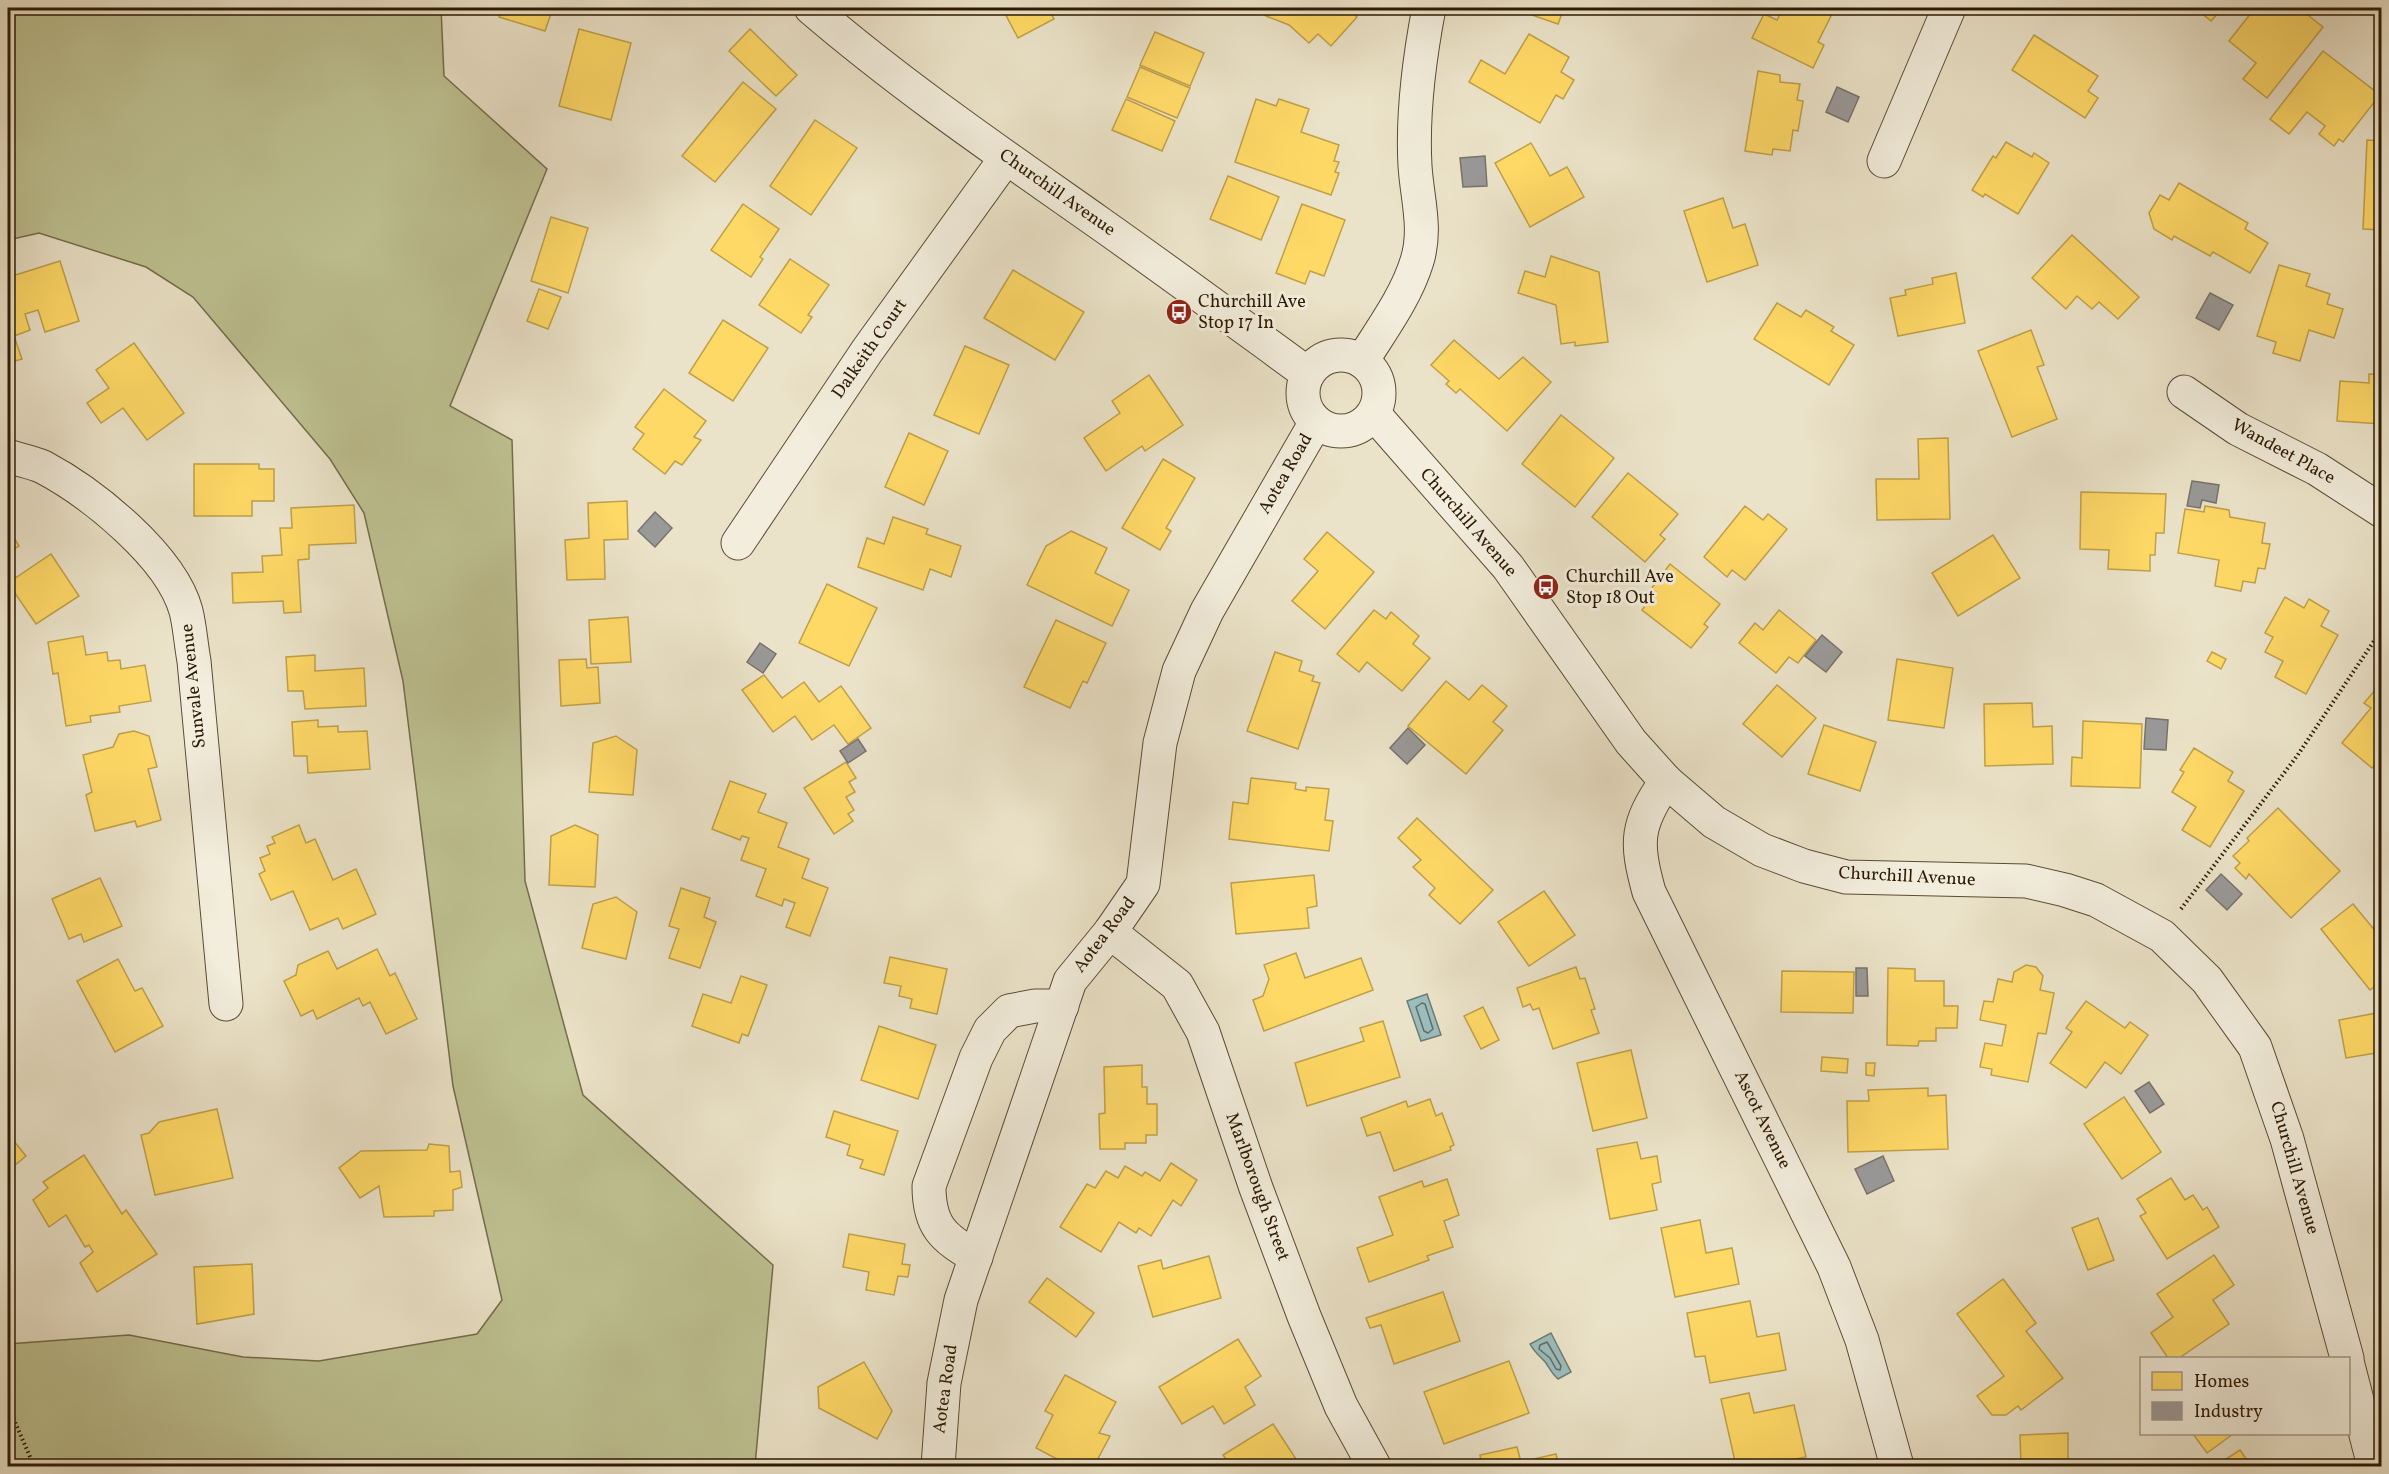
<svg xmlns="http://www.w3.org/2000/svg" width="2389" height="1474" font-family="Vollkorn,serif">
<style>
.green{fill:#bec191;stroke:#756e4a;stroke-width:1.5}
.water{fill:#9bbdbe;stroke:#6f7c73;stroke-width:1.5}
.homes{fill:#ffd966;stroke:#c0a048;stroke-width:1.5}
.industry{fill:#999;stroke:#78736c;stroke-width:1.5}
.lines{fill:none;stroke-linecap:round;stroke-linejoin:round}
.shore{stroke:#646c60;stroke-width:1.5}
.minor-casing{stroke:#5c4c34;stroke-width:35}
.path{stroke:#2c1a03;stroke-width:4;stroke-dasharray:1.5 3;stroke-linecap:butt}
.minor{stroke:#f2eddc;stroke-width:33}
.labels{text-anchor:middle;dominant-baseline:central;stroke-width:6;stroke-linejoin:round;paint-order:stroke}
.street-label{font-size:18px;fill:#2c1a03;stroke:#f2eddc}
.poi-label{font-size:18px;fill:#2c1a03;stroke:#f2eddc;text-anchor:start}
</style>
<rect width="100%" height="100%" fill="#ebe3c9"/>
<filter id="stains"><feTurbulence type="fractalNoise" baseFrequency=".00333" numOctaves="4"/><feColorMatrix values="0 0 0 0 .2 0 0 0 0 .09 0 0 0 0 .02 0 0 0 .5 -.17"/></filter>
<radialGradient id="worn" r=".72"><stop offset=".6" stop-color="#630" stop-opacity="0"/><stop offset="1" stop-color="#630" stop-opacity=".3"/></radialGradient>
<polygon class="green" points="8,8 441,8 444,76 547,169 450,406 512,440 525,881 583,1095 773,1265 755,1466 8,1466 8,1344 129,1335 243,1357 319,1361 477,1334 502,1300 453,1086 403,681 364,513 330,459 193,297 146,267 39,233 8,240"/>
<g class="water">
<polygon points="1427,994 1441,1035 1421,1041 1407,1001"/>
<path d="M1551 1333 1571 1372 1558 1379C1552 1374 1550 1369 1546 1363 1540 1356 1534 1352 1530 1344Z"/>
</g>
<g class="homes">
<polygon points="502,8 553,8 545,31 499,17"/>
<polygon points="1002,8 1048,8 1054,19 1018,38"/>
<polygon points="1257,8 1347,8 1357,17 1331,46 1318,34 1309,43 1289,25 1266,16"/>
<polygon points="1534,8 1564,8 1558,24 1532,15"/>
<polygon points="1783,8 1835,8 1818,42 1824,45 1813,68 1752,38 1764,14 1777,20"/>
<polygon points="2089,8 2104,8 2100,14"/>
<polygon points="2195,8 2223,8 2211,21"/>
<polygon points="2255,8 2299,8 2323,27 2267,98 2243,79 2256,63 2229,41"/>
<polygon points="579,29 631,43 611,120 559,106"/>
<polygon points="750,29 797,75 776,96 729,51"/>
<polygon points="1155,32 1204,53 1190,86 1140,65"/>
<polygon points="1529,34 1569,57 1561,72 1574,80 1563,99 1556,95 1540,123 1469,82 1481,60 1505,74"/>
<polygon points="2034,35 2098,76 2088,91 2098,98 2085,118 2012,70"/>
<polygon points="2323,51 2380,95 2343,142 2339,139 2334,146 2319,134 2325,126 2307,112 2289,134 2270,119"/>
<polygon points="1140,67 1190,88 1177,118 1127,97"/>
<polygon points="1758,71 1780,75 1780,82 1800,84 1797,100 1803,101 1798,131 1793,130 1790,151 1773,149 1772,155 1745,151"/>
<polygon points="743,82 776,109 715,182 682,156"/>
<polygon points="1126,99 1175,121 1162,151 1112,130"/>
<polygon points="1256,99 1276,106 1279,99 1309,109 1301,132 1339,145 1334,161 1339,162 1335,172 1339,173 1331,195 1235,162"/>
<polygon points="815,120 857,148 811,215 770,186"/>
<polygon points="2367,140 2382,141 2382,230 2363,229"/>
<polygon points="2006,142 2032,157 2034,153 2049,163 2018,214 1985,194 1983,197 1972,190 1993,156 1996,158"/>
<polygon points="1531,143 1550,176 1567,167 1584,197 1530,227 1495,163"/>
<polygon points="1228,176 1279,197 1261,240 1210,219"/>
<polygon points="2179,183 2248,223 2245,229 2268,243 2250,273 2213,252 2210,256 2174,236 2172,240 2154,229 2149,213 2160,195 2169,200"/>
<polygon points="1723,198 1733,228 1745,224 1758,265 1707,282 1684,211"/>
<polygon points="743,204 779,229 760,257 763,259 751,277 711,250"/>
<polygon points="1302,204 1345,220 1324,276 1310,271 1305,284 1276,273"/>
<polygon points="551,217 588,228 568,293 531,281"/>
<polygon points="2072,235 2139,297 2118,319 2099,302 2092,309 2077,296 2066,309 2032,278"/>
<polygon points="1551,256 1599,272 1608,342 1575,346 1575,342 1561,344 1556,305 1518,293 1525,271 1545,277"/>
<polygon points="790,259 829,285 808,315 812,317 801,333 759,305"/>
<polygon points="60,261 79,321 45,332 38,310 25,314 30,330 14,336 22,359 8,363 8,296 14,294 9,277"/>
<polygon points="2279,265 2310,274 2306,286 2330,294 2327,304 2343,309 2334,338 2309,330 2300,361 2273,353 2276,342 2257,336"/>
<polygon points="1013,270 1084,312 1055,360 984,318"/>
<polygon points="1956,273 1965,323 1898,336 1890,298 1906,295 1905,290 1933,284 1932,278"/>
<polygon points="539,289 561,297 548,329 527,321"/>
<polygon points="1777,303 1801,317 1806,310 1834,327 1831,331 1854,345 1829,385 1754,339"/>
<polygon points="723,320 768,348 733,401 689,373"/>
<polygon points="2381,327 2382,327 2382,365 2379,365"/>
<polygon points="2031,330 2044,365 2037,367 2057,419 2012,437 1978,351"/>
<polygon points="1454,340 1499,379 1523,357 1551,382 1507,431 1460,389 1456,393 1446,384 1449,381 1431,365"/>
<polygon points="134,343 184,413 147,440 123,408 101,423 87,403 109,388 96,370"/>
<polygon points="965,346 1009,365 979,434 934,415"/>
<polygon points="2369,374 2382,375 2382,424 2337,421 2340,381 2369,383"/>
<polygon points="1149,375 1183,425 1145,451 1142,446 1106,471 1084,438 1120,413 1112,401"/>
<polygon points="664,389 706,421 694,437 701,440 682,465 675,461 665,474 633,449 644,434 635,427"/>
<polygon points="1561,415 1614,458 1575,507 1522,464"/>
<polygon points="909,433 948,451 924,505 885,487"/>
<polygon points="1948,438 1950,519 1877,520 1876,479 1919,479 1918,439"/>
<polygon points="1163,459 1195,478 1166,528 1171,531 1160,550 1122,528"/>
<polygon points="194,464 259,464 259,469 274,469 274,501 252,501 252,516 194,516"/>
<polygon points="1628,473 1678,514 1660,535 1665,539 1645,562 1592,517"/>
<polygon points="2081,492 2166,494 2164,533 2156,533 2155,555 2150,555 2150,571 2108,569 2109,550 2080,549"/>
<polygon points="627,501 628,539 604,540 605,579 567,580 565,540 589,538 588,503"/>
<polygon points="354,505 356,543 309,545 309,559 298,560 301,612 284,613 283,601 233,603 232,573 263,572 262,556 282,555 280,528 292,528 291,508"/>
<polygon points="1745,506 1763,520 1768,514 1787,529 1745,580 1732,570 1727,577 1704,557"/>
<polygon points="2205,506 2229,510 2230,517 2265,523 2262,543 2270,544 2265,569 2258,568 2255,583 2243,581 2241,591 2215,586 2219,560 2178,553 2185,509 2204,512"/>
<polygon points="893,517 928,529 926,534 961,546 951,577 930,569 923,590 858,567 867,538 884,544"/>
<polygon points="8,528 19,546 8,553"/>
<polygon points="1071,531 1107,548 1095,573 1129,590 1112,626 1027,585 1046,546"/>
<polygon points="1327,532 1374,572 1325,629 1292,601 1318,571 1304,559"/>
<polygon points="1993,535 2020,578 1958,616 1932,573"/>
<polygon points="51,554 79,596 36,624 8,583"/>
<polygon points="1670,564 1720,604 1704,624 1708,627 1691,648 1642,610 1656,592 1651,589"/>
<polygon points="827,584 877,608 849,666 799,643"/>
<polygon points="2285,597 2304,608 2309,599 2329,611 2321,626 2338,635 2306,694 2275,677 2283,661 2265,652 2273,637 2265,633"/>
<polygon points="1374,610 1386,619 1391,612 1419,636 1413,644 1430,658 1402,691 1367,662 1359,672 1337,654"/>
<polygon points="1779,610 1816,640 1798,663 1789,657 1776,673 1739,643 1755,623 1763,630"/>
<polygon points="628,617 631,662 591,664 589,620"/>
<polygon points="1056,620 1106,643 1087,683 1083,681 1070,708 1024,687"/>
<polygon points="83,636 86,655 107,652 108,661 120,660 121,669 145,665 151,701 119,706 120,712 90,716 91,722 66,726 58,673 53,674 48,642"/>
<polygon points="1275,652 1302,661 1299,671 1314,676 1312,681 1320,683 1298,749 1247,731"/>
<polygon points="2212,652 2226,659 2221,669 2207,661"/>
<polygon points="315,655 315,671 364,668 366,706 305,709 303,691 288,691 286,657"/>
<polygon points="586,659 587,668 598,667 600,703 561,706 559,660"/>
<polygon points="1897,659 1953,668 1944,728 1888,720"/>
<polygon points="764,675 782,698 804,682 819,702 841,686 871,728 848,744 834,725 812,740 795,716 773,732 742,690"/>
<polygon points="1446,681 1469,700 1482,685 1507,706 1493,722 1503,730 1466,774 1408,726"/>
<polygon points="2382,682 2382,757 2372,768 2342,743 2371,708 2364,703"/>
<polygon points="1777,685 1816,718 1782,757 1743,724"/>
<polygon points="2032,703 2033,727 2052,726 2053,764 1985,766 1984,704"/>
<polygon points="318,720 318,727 338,726 338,732 367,731 370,769 308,773 307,756 294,756 292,722"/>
<polygon points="2083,721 2142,724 2140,788 2071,786 2072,757 2082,758"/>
<polygon points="1824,725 1876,742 1860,791 1808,774"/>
<polygon points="134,731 149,736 157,767 148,769 161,820 137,827 135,821 95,831 86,795 92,792 83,755 113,747 119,734"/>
<polygon points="616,736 637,750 633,795 589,792 593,743"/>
<polygon points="2194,748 2233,772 2228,781 2244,791 2210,847 2182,830 2196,807 2172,792 2184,772 2180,770"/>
<polygon points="846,762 856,778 849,782 855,792 846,797 854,810 848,814 853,821 834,834 804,788"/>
<polygon points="1251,778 1296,783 1295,789 1306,791 1306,787 1329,789 1325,820 1333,821 1329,851 1229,839 1233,802 1248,804"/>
<polygon points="730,781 766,794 758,812 787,823 778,847 809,859 802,878 828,888 810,936 786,927 795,903 784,899 782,906 756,896 766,869 741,860 749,838 742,836 740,840 712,829"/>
<polygon points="2278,808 2340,871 2291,918 2249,874 2246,879 2235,868 2240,863 2233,856 2249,841 2247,838"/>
<polygon points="1417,818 1493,890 1460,924 1429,895 1435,888 1413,867 1421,860 1398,838"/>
<polygon points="299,825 306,843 315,839 333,880 356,869 376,914 343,929 338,918 310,930 293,891 271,900 259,874 265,871 260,858 270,854 267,846 275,843 272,837"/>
<polygon points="575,825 598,835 595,887 549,885 551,836"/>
<polygon points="1314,875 1317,906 1307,908 1309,928 1236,934 1231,883"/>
<polygon points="100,878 122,926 84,942 81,934 69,939 52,899"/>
<polygon points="681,888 710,898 704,917 716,922 700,968 669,958 679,929 669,926"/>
<polygon points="1544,891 1575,935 1529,966 1498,922"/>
<polygon points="616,897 637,912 626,959 582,948 593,904"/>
<polygon points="2353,904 2382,939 2382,981 2370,990 2321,929"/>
<polygon points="377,949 390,976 395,973 417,1019 386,1034 370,1002 363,1006 359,998 317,1019 313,1010 301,1016 284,981 296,975 298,965 328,951 337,969"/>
<polygon points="1296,953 1305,978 1361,958 1373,990 1264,1031 1253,1000 1263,996 1269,979 1264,965"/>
<polygon points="890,957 947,969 937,1014 910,1008 912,999 899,996 901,986 884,983"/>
<polygon points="118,959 135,991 142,988 163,1026 115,1052 77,981"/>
<polygon points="2026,965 2036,967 2043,976 2040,990 2054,993 2046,1034 2038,1033 2028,1082 1991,1075 1992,1069 1980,1067 1985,1043 2002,1046 2006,1025 1980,1020 1984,1001 1993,1002 1998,979 2012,982 2014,972"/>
<polygon points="1576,967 1580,979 1585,978 1595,1009 1591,1010 1599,1033 1553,1049 1539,1008 1533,1010 1530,1004 1523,1007 1517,988"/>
<polygon points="1888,968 1915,969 1915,981 1944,981 1944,1006 1958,1006 1957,1028 1936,1028 1936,1041 1919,1041 1918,1046 1887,1045"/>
<polygon points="1782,971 1854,972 1853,1013 1781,1012"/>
<polygon points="741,976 767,985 748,1036 742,1034 739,1043 692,1026 703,994 731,1003"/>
<polygon points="2086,1001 2125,1028 2130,1022 2148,1035 2121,1074 2105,1062 2086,1088 2050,1063 2072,1032 2066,1028"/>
<polygon points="1483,1007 1499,1040 1481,1049 1464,1016"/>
<polygon points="2382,1012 2382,1052 2346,1058 2339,1020"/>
<polygon points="1383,1021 1400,1077 1307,1106 1295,1063 1364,1041 1360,1028"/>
<polygon points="879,1026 936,1045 918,1099 861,1080"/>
<polygon points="1631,1050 1647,1118 1593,1131 1577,1063"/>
<polygon points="1822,1057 1848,1059 1847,1073 1821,1071"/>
<polygon points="1866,1063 1875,1063 1874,1076 1866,1075"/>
<polygon points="1142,1065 1142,1087 1147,1087 1147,1104 1157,1104 1157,1135 1146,1135 1146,1143 1125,1143 1125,1149 1100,1149 1099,1114 1105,1113 1104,1067"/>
<polygon points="1928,1088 1928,1096 1946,1095 1948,1149 1848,1152 1847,1101 1869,1101 1868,1090"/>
<polygon points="2124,1097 2161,1152 2122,1179 2084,1124"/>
<polygon points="1430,1099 1436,1116 1442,1113 1454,1145 1450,1147 1451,1150 1394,1171 1380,1132 1367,1136 1361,1118 1406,1101 1408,1107"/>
<polygon points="217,1109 233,1178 155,1195 141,1135 149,1133 159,1122"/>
<polygon points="834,1111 898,1131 884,1175 860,1168 863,1160 847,1155 850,1145 826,1137"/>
<polygon points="8,1134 26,1156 8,1171"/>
<polygon points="1637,1142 1641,1159 1657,1156 1661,1182 1652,1184 1657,1210 1610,1219 1597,1149"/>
<polygon points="429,1144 449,1146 450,1172 460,1171 462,1187 453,1190 453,1210 434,1211 434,1216 384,1217 379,1186 360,1198 339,1168 361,1151 427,1150"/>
<polygon points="84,1155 122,1214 126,1210 157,1254 97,1292 80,1263 93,1252 89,1245 85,1247 66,1215 49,1227 33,1200 48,1188 43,1182"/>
<polygon points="1171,1163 1197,1180 1181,1206 1173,1200 1151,1236 1139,1228 1136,1233 1119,1222 1101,1252 1060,1227 1087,1184 1095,1188 1106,1171 1118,1178 1125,1166 1142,1176 1145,1172 1160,1181"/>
<polygon points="2171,1178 2185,1200 2193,1195 2203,1210 2207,1207 2219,1227 2167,1259 2140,1216 2146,1213 2137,1199"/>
<polygon points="1447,1179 1459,1215 1444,1221 1453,1247 1427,1256 1429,1260 1369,1282 1357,1248 1393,1235 1379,1197 1422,1181 1424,1187"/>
<polygon points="2098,1218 2114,1260 2088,1270 2072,1228"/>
<polygon points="1700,1220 1706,1253 1732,1248 1739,1284 1675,1297 1661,1228"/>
<polygon points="849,1234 905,1244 902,1264 910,1265 908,1277 898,1276 894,1295 866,1290 869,1272 843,1267"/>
<polygon points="2214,1255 2234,1285 2213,1300 2229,1324 2179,1358 2168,1358 2151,1333 2173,1317 2157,1294"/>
<polygon points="1209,1256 1221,1298 1153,1317 1138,1266 1161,1260 1163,1269"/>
<polygon points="252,1264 254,1314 197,1324 194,1267"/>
<polygon points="1047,1278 1094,1313 1076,1337 1029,1302"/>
<polygon points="2003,1279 2036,1323 2026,1331 2063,1378 2021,1410 2018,1406 2006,1415 1992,1415 1977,1396 2004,1376 1957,1314"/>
<polygon points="1443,1292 1460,1341 1394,1364 1381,1325 1370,1328 1366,1318"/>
<polygon points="1750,1301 1757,1337 1779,1333 1786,1370 1710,1383 1705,1356 1695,1357 1687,1313"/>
<polygon points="1238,1339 1261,1376 1245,1387 1255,1405 1224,1424 1213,1406 1182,1424 1159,1387"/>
<polygon points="1509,1361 1529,1413 1444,1444 1424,1392"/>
<polygon points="864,1362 892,1411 877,1439 819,1408 818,1387"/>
<polygon points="1065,1375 1116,1402 1099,1433 1110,1436 1094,1466 1070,1466 1036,1448 1053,1415 1045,1411"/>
<polygon points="1749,1393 1754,1413 1794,1405 1806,1457 1760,1466 1736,1466 1721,1399"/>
<polygon points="1273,1424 1296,1459 1283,1466 1231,1466 1223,1455"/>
<polygon points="2068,1433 2068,1466 2021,1466 2020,1435"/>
<polygon points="2193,1434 2233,1434 2207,1453"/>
<polygon points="1517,1447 1521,1462 1556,1454 1559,1466 1482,1466 1480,1455"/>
<polygon points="2240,1450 2251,1466 2215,1466"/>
</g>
<g class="industry">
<polygon points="1837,87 1859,97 1848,122 1826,112"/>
<polygon points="1485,156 1487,186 1463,187 1460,158"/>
<polygon points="2210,293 2233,305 2219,330 2196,318"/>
<polygon points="2192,481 2219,485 2216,503 2202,500 2200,508 2187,506"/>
<polygon points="655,512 672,528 655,547 638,531"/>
<polygon points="1822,635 1842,652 1826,672 1805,656"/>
<polygon points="760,643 776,654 763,673 747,662"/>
<polygon points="2146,718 2168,720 2166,750 2144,749"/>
<polygon points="1408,728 1425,745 1407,764 1390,748"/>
<polygon points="858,739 866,751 848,763 840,751"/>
<polygon points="2221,874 2242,894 2227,910 2206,890"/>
<polygon points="1856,968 1867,968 1868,996 1856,996"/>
<polygon points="2149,1082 2164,1104 2150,1113 2135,1091"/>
<polygon points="1883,1156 1894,1181 1867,1194 1855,1169"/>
</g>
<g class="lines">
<g class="shore">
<polygon points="1422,1003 1425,1004 1433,1029 1428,1033 1424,1031 1416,1007"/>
<polygon points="1547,1342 1561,1366 1560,1370 1556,1369 1550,1358 1539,1349 1540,1345"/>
</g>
<g class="minor-casing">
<g id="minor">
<path d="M811 8C902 86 1000 153 1098 222 1169 272 1238 323 1308 374"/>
<polyline points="1884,161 1949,8"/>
<circle cx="1341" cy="393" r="38"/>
<path d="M1362 361C1382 329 1406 297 1417 261 1427 229 1417 198 1415 166 1412 112 1419 60 1429 8"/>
<polyline points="2184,392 2238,429 2317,469 2382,511"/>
<polyline points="1374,414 1508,567 1631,742 1666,781 1714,822 1762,850 1804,866 1846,877 2026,881 2065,890 2096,900 2162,936 2207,980 2255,1047 2287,1139 2347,1358"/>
<path d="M8 456C19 460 32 462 43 467 92 493 171 556 186 611 190 627 191 645 194 661L226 1004"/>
<polyline points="738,543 867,351 1006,158"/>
<path d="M1666 781C1636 825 1635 841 1649 892L1834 1267 1862 1340 1897 1466"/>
<polyline points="1110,932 1177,985 1203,1032 1256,1188 1304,1316 1341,1406 1374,1466"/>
<path d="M976 1257C943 1238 929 1226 929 1186L976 1058 990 1030 1009 1011 1035 1006H1062"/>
<polyline points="2348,1365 2374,1466"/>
<polyline points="938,1466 944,1383 961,1300 1070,981 1110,932 1143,884 1160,743 1179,671 1207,611 1316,422"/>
</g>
</g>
<g class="path">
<polyline points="2181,909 2297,756 2382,629"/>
<polyline points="8,1406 34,1466"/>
</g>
<use href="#minor" class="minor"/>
</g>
<defs>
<g id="bus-disc" transform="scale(1.35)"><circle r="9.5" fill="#8f2418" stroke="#f2eddc"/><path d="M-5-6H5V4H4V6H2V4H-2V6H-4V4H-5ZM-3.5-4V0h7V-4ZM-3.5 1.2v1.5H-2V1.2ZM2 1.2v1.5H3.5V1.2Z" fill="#fff"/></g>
</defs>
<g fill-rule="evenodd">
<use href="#bus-disc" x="1179" y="312"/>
<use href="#bus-disc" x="1546" y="587"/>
</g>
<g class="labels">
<g class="street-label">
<text transform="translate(1057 193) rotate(35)">Churchill Avenue</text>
<text transform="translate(870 349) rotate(-55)">Dalkeith Court</text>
<text transform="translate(2283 452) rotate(29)">Wandeet Place</text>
<text transform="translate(1286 474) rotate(-60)">Aotea Road</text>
<text transform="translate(1468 523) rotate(49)">Churchill Avenue</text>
<text transform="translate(194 686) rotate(-96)">Sunvale Avenue</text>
<text transform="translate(1907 877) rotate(3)">Churchill Avenue</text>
<text transform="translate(1105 935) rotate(-53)">Aotea Road</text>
<text transform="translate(1762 1120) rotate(64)">Ascot Avenue</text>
<text transform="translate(2294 1168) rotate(74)">Churchill Avenue</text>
<text transform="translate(1257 1187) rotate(70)">Marlborough Street</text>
<text transform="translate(946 1389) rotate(-82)">Aotea Road</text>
</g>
<g class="poi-label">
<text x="1198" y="302">Churchill Ave<tspan x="1198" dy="21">Stop 17 In</tspan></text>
<text x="1566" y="577">Churchill Ave<tspan x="1566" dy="21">Stop 18 Out</tspan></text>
</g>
</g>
<rect width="2389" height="1474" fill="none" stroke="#ebe3c9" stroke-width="30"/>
<rect x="9" y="9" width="2371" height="1456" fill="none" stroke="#2c1a03" stroke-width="3"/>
<rect x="15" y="15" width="2359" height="1444" fill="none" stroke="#2c1a03" stroke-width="1.5"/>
<rect x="2140" y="1357" width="210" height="78" fill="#f2eddc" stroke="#a39985" stroke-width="1.5"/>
<rect x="2152" y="1372" width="30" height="18" fill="#ffd966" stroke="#a39985" stroke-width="1.5"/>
<text x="2194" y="1387" font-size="18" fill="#2c1a03">Homes</text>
<rect x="2152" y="1402" width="30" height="18" fill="#999999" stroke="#a39985" stroke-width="1.5"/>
<text x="2194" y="1417" font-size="18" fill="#2c1a03">Industry</text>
<rect width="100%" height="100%" filter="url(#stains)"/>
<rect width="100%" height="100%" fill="url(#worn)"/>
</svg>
